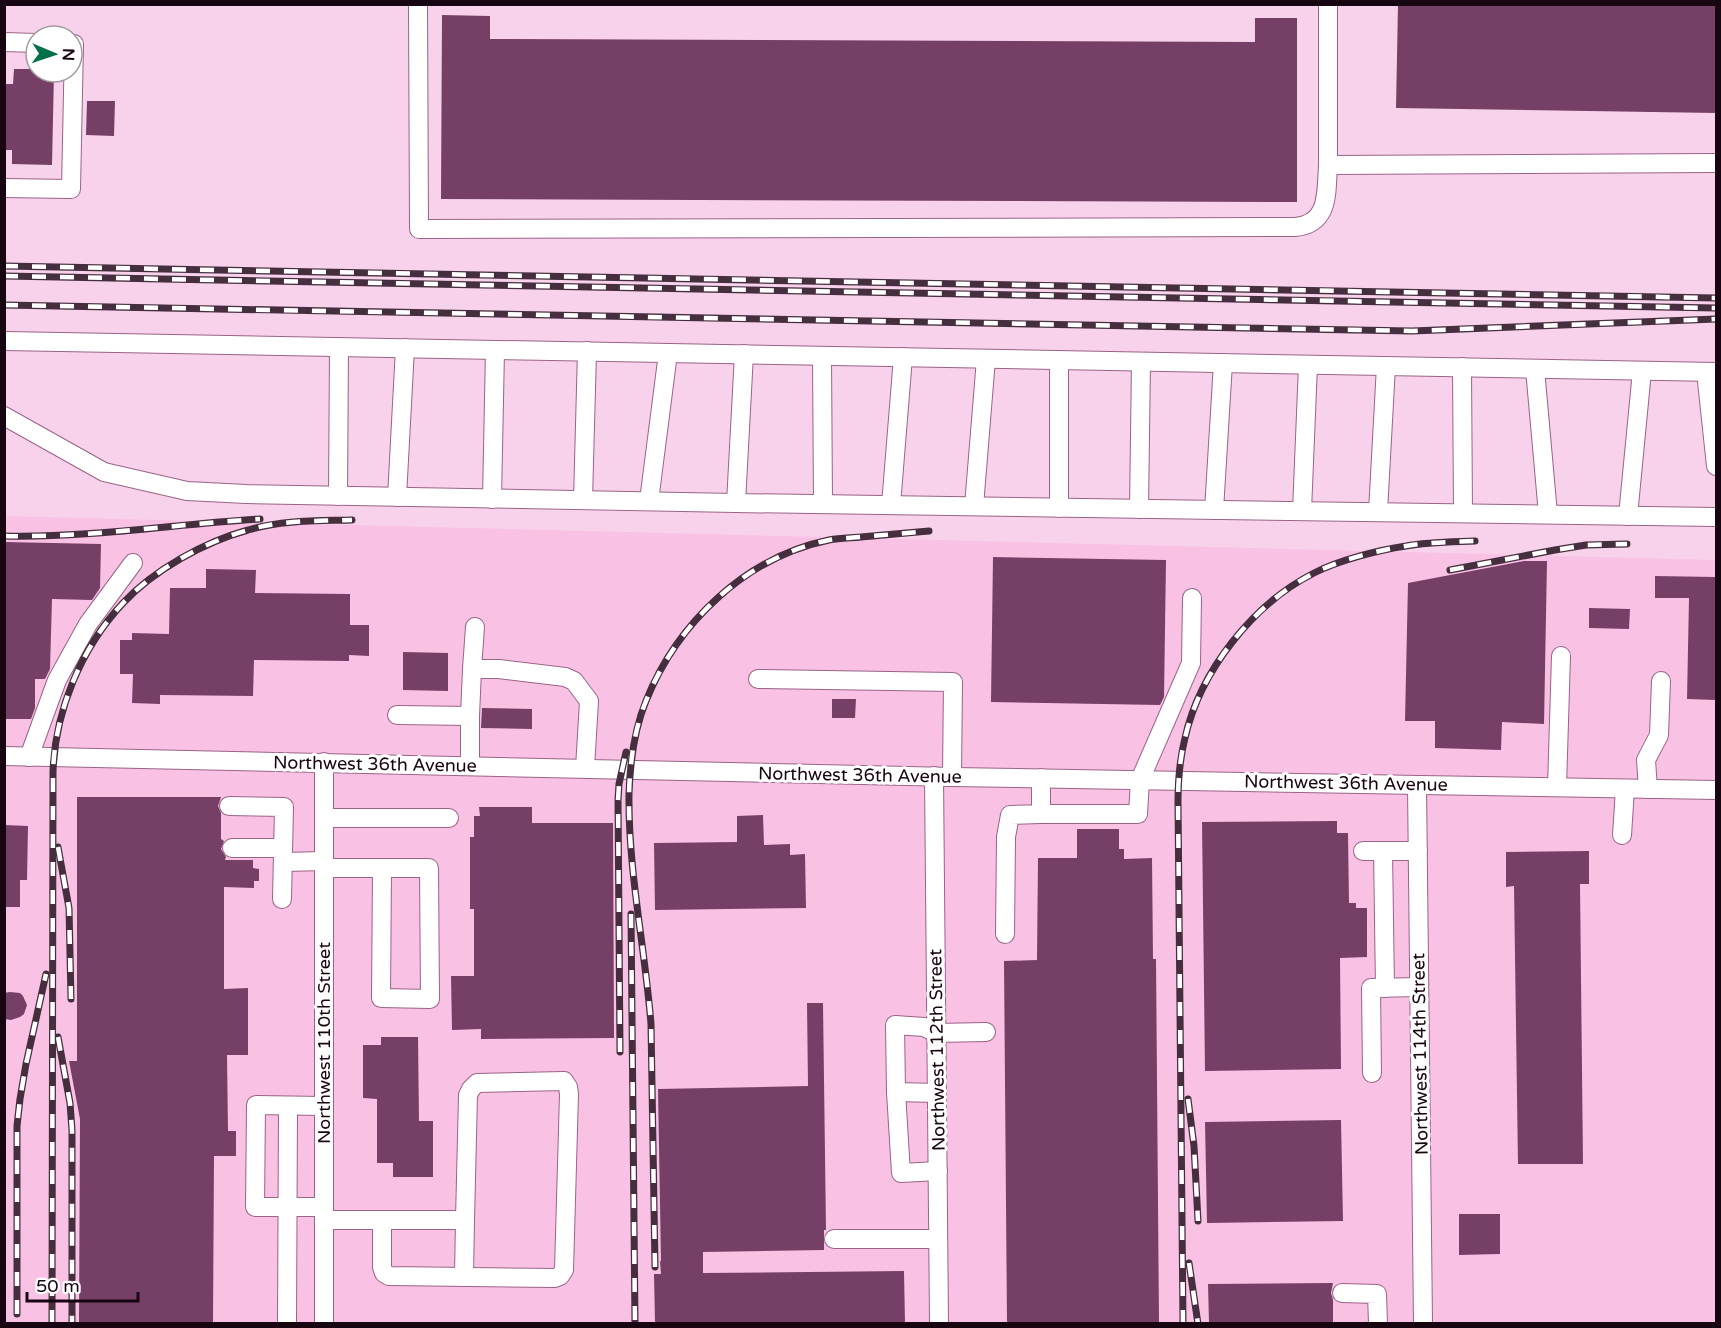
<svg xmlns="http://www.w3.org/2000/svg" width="1721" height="1328" font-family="'Varela Round',sans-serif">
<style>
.built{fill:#f9c2e5}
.building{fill:#763f65}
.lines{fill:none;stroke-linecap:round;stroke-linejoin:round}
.minor-casing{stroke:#9a6387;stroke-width:20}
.minor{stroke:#fff;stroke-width:18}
.rail-casing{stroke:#452f3e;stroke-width:7}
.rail{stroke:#fff;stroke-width:4.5;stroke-dasharray:14;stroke-linecap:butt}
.labels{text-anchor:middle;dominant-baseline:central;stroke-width:6;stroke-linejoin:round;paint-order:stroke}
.street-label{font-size:18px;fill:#180512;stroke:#fff}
</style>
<rect width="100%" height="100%" fill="#f8d2ea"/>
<polygon class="built" points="5,516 1716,560 1716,1323 5,1324"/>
<g class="building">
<polygon points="1398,4 1716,4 1716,113 1396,108"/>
<polygon points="442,15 490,16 490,39 1255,42 1255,18 1297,18 1297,202 441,199"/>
<polygon points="14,69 36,69 36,72 54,72 52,165 12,164 12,150 4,150 4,84 13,84"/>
<polygon points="87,101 115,101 114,136 86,135"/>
<polygon points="4,542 101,544 100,588 92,600 52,599 50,669 45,679 35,679 35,708 31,719 4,719"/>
<polygon points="993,557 1166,560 1164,697 1160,705 991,702"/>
<polygon points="1524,561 1547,561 1544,724 1502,722 1501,750 1435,748 1435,721 1405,721 1408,583"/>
<polygon points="206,569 256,570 255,593 350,594 350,625 369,625 369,656 349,655 349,661 254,660 253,696 160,695 160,704 132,703 133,674 120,674 120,640 132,640 132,633 169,634 170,588 206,588"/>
<polygon points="1655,576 1716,577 1716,700 1687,699 1689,598 1655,598"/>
<polygon points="1589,608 1630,609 1629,629 1589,628"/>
<polygon points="403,652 448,653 448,691 403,690"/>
<polygon points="832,699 856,699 855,718 832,718"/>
<polygon points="482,708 532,709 532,729 481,728"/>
<polygon points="77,797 221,797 218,806 221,813 221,839 224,841 221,849 226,857 225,860 253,860 253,868 259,869 259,881 254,881 254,888 224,887 224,989 248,988 248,1055 227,1055 228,1131 236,1131 236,1156 214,1156 213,1323 79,1323 80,1119 69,1061 77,1061"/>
<polygon points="479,807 532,807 532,823 613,823 614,1038 481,1039 481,1029 452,1030 451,976 474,976 474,909 470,909 470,837 474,837 474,816 480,816"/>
<polygon points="763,815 764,845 790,844 790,855 805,854 806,908 655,910 654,843 737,842 737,816"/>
<polygon points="1337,821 1337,833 1348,833 1349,903 1356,903 1356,908 1367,908 1367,957 1340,958 1341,1069 1205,1071 1202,822"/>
<polygon points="4,825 28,826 27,880 20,880 20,907 4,907"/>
<polygon points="1077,829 1119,829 1119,849 1124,849 1124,859 1152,858 1153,959 1156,959 1159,1323 1007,1323 1004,961 1037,960 1038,858 1077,858"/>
<polygon points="1589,851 1589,884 1580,884 1583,1164 1518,1164 1514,886 1506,887 1506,852"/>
<polygon points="10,992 20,993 23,996 27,1005 24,1014 20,1017 11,1020 4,1019 4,993"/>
<polygon points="807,1003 823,1003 826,1230 824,1230 824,1250 703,1252 703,1273 904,1271 905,1323 655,1323 654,1274 661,1274 660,1261 661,1261 658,1089 808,1086"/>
<polygon points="381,1037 418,1037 419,1121 433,1121 433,1177 393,1177 393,1163 377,1163 377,1099 363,1098 363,1045 381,1045"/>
<polygon points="1341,1120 1343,1221 1207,1223 1205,1122"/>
<polygon points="1459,1214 1500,1214 1500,1254 1459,1255"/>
<polygon points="1333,1283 1331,1293 1333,1300 1333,1323 1209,1323 1208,1284"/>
</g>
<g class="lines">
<g class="minor-casing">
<g id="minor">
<path d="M418 4 419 229 1295 227C1330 224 1326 192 1328 165"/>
<polyline points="1328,4 1328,165 1716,163"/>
<polyline points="4,42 36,43"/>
<polyline points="4,188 71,189 74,44 72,44"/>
<polyline points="4,341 1716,372"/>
<polyline points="822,356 823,504"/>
<polyline points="1059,360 1059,508"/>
<polyline points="1462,367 1463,513"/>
<polyline points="1535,369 1548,514"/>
<polyline points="1706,372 1716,466"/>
<polyline points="4,416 104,472 187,491 246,494 736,503 1716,517"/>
<polyline points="338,496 339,347"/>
<polyline points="397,497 405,348"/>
<polyline points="492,499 495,350"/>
<polyline points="583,500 587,351"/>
<polyline points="649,501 668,353"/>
<polyline points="736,503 744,354"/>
<polyline points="891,505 903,357"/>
<polyline points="974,506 986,359"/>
<polyline points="1139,509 1141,362"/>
<polyline points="1214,510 1223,363"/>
<polyline points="1302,511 1308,365"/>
<polyline points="1378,512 1386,366"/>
<polyline points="1628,516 1642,371"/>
<polyline points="472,669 475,627"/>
<polyline points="758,679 953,682 952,777"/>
<polyline points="397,715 470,716 470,766"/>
<polyline points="470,716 472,669 499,669 565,677 574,681 589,701 585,768"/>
<polyline points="4,756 952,777 1716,790"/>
<polyline points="29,757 57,680 88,624 133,563"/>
<polyline points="324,762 324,1324"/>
<polyline points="934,776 939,1324"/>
<polyline points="1417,785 1423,1324"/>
<polyline points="1557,787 1561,656"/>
<polyline points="1648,789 1646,760 1659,735 1661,681"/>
<polyline points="229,806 284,807 282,899"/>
<polyline points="1041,814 1138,814 1140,780 1191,663 1192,598"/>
<polyline points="324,818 449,818"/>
<polyline points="1622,835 1625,789"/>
<polyline points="232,848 283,848"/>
<polyline points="1363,851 1418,851"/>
<polyline points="1383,851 1385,988"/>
<polyline points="283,862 324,861"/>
<polyline points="324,868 429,868 430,999 381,998 382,868"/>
<polyline points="1005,934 1006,837 1010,815 1041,814 1041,778"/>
<polyline points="1372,1073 1371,988 1419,987"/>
<polyline points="896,1092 901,1173 938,1171"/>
<polyline points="937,1093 896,1092 895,1025 924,1027 936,1033 986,1032"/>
<polyline points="324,1207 255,1207 256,1105 324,1106"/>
<polyline points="324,1220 382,1220 382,1267 384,1273 389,1276 555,1278 560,1276 564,1270 569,1094 568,1087 564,1081 477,1083 471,1089 468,1095 465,1220 382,1220"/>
<polyline points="834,1239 938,1239"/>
<polyline points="464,1277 465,1220"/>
<polyline points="1342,1293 1377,1294 1378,1324"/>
<polyline points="287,1324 288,1106"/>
</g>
</g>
<use href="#minor" class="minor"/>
<g class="rail-casing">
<g id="rail">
<polyline points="4,266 1716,298"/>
<polyline points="4,276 1716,308"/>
<polyline points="4,305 1412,331 1716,319"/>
<path d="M4 536C90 538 175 524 260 519"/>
<polyline points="1450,570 1555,550 1586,545 1627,544"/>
<polyline points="58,847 69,908 71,999"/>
<polyline points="631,914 635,1324"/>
<polyline points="58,1037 70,1103 72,1130 72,1324"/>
<polyline points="620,1052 618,800 619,784 626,752"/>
<polyline points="1188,1099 1194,1146 1198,1221"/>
<polyline points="1189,1263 1198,1324"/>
<path d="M655 1267 651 1024C645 947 628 871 629 794 630 763 634 730 646 701 677 623 746 557 829 540 840 538 851 538 861 537 884 535 906 533 929 531"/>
<polyline points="17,1314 17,1126 20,1099 26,1064 46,974"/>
<path d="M52 1324 53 772C55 711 81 648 123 603 154 570 204 542 248 530 281 520 317 521 352 520"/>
<path d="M1183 1324 1178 802C1178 780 1180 758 1185 738 1200 671 1253 604 1314 573 1339 560 1379 550 1406 546 1429 542 1452 542 1475 541"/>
</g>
</g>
<use href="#rail" class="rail"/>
</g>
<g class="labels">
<g class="street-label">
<text transform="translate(375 764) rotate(1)">Northwest 36th Avenue</text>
<text transform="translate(860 775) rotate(1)">Northwest 36th Avenue</text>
<text transform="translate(1346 783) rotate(1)">Northwest 36th Avenue</text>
<text transform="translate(324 1043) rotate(-90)">Northwest 110th Street</text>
<text transform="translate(937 1050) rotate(-91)">Northwest 112th Street</text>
<text transform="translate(1420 1054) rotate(-91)">Northwest 114th Street</text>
</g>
</g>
<rect width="1721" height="1328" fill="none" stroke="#180512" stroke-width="12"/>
<g transform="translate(54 54) rotate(92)"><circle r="28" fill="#ffffff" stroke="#a39ba0" stroke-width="1.5"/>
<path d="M0-4.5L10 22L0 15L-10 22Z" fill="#007049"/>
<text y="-9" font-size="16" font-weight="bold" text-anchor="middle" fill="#180512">N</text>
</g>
<path d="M27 1292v9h111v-9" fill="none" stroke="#180512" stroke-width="3"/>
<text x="36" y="1292" font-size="18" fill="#180512" stroke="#ffffff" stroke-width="4.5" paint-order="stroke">50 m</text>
</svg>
